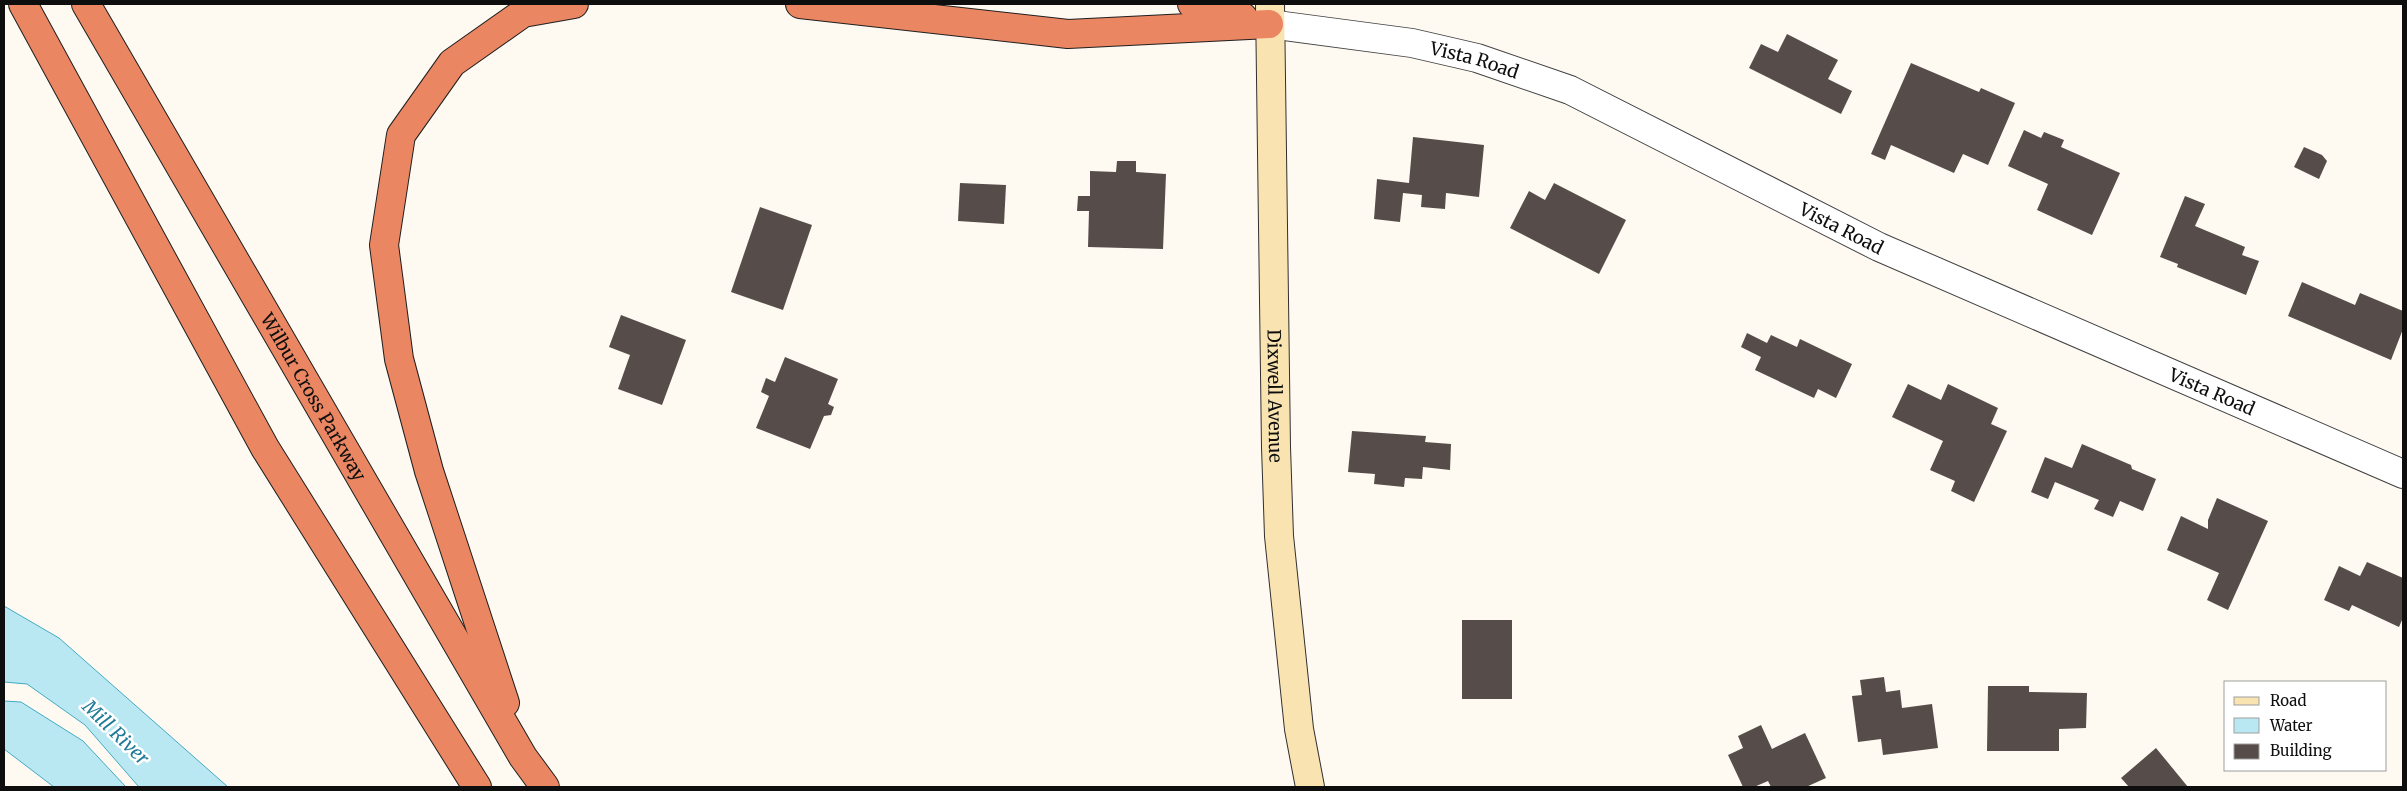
<svg xmlns="http://www.w3.org/2000/svg" width="2407" height="791" font-family="Merriweather,serif">
<style>
.water{fill:#b9e8f2;stroke:#44aac4}
.building{fill:#564d4b}
.lines{fill:none;stroke-linecap:round;stroke-linejoin:round}
.minor-casing{stroke:#414141;stroke-width:30}
.secondary-casing{stroke:#303030;stroke-width:30}
.motorway-casing{stroke:#1f1f1f;stroke-width:30}
.minor{stroke:#fff;stroke-width:28}
.secondary{stroke:#f9e3b0;stroke-width:28}
.motorway{stroke:#ea8662;stroke-width:28}
.labels{text-anchor:middle;dominant-baseline:central;stroke-width:5;stroke-linejoin:round;paint-order:stroke}
.street-label{font-size:18px;fill:#0e0e0e;stroke:#fff}
.water-label{font-size:19px;font-style:italic;fill:#207b98;stroke:#fff}
</style>
<rect width="100%" height="100%" fill="#fef9f1"/>
<g class="water">
<polygon points="4,606 59,638 228,787 139,787 85,725 27,684 4,682"/>
<polygon points="4,701 21,702 83,741 126,787 54,787 4,749"/>
</g>
<g class="building">
<polygon points="1787,34 1838,60 1828,79 1852,91 1841,114 1749,68 1761,44 1778,52"/>
<polygon points="1911,63 1979,92 1981,88 2015,103 1988,165 1963,154 1954,173 1891,145 1885,160 1871,154"/>
<polygon points="2024,130 2041,138 2044,132 2064,140 2061,147 2120,173 2092,235 2037,210 2048,184 2008,166"/>
<polygon points="1413,137 1484,145 1479,197 1446,193 1445,209 1421,207 1422,195 1403,193 1400,222 1374,219 1377,179 1409,183"/>
<polygon points="2304,147 2322,155 2327,161 2319,179 2294,167"/>
<polygon points="1117,161 1136,161 1136,172 1166,174 1163,249 1088,247 1089,211 1077,211 1078,196 1090,196 1090,171 1116,172"/>
<polygon points="960,183 1006,185 1004,224 958,221"/>
<polygon points="1554,183 1626,220 1599,274 1510,228 1529,191 1545,200"/>
<polygon points="2185,196 2205,204 2195,226 2245,247 2242,255 2259,261 2246,295 2177,267 2178,264 2160,257"/>
<polygon points="760,207 812,225 783,310 731,292"/>
<polygon points="2302,282 2355,305 2360,293 2403,311 2403,329 2391,360 2288,316"/>
<polygon points="621,315 686,340 662,405 618,389 630,355 609,347"/>
<polygon points="1747,333 1767,343 1771,335 1797,347 1800,339 1852,364 1836,398 1818,389 1814,398 1755,370 1761,357 1741,347"/>
<polygon points="785,357 838,379 828,404 834,407 831,415 824,416 810,449 756,428 769,396 761,392 766,378 775,382"/>
<polygon points="1908,384 1941,400 1948,384 1998,408 1991,424 2007,431 1974,502 1951,491 1955,481 1930,470 1943,441 1892,417"/>
<polygon points="1352,431 1426,436 1425,442 1451,444 1450,470 1423,467 1422,479 1405,478 1404,487 1374,484 1375,474 1348,472"/>
<polygon points="2082,444 2131,465 2132,469 2156,479 2143,511 2120,501 2113,517 2094,509 2099,500 2055,482 2048,499 2031,492 2045,457 2072,468"/>
<polygon points="2217,498 2268,521 2228,610 2207,600 2219,573 2167,550 2181,516 2208,529 2208,520"/>
<polygon points="2367,562 2403,578 2403,620 2402,620 2399,627 2352,605 2349,611 2324,600 2339,566 2360,576"/>
<rect x="1462" y="620" width="50" height="79"/>
<polygon points="1884,677 1886,692 1900,690 1902,708 1932,704 1938,748 1883,755 1881,739 1858,742 1852,696 1862,695 1860,680"/>
<polygon points="1988,686 2029,686 2029,692 2087,693 2086,728 2059,729 2059,751 1987,751"/>
<polygon points="1761,725 1772,749 1805,733 1826,778 1806,787 1771,787 1768,781 1754,787 1743,787 1728,755 1743,748 1738,736"/>
<polygon points="2156,748 2188,787 2129,787 2121,778"/>
</g>
<g class="lines">
<g class="minor-casing">
<g id="minor">
<path id="s1" d="M1269 24 1412 43 1477 58 1570 90 1879 247 2403 474"/>
</g>
</g>
<g class="secondary-casing">
<g id="secondary">
<path id="s2" d="M1270 4 1276 447 1279 536 1299 729 1310 787"/>
</g>
</g>
<g class="motorway-casing">
<g id="motorway">
<polyline points="23,4 265,448 477,787"/>
<path id="s3" d="M86 4 523 757 545 787"/>
<polyline points="800,4 1068,34 1269,24"/>
<polyline points="1192,4 1243,17"/>
<polyline points="505,703 429,471 399,359 384,245 401,135 452,63 523,13 574,4"/>
</g>
</g>
<use href="#minor" class="minor"/>
<use href="#secondary" class="secondary"/>
<use href="#motorway" class="motorway"/>
</g>
<g class="labels">
<g class="street-label">
<text stroke="none"><textPath href="#s1" startOffset="209">Vista Road</textPath></text>
<text stroke="none"><textPath href="#s1" startOffset="614">Vista Road</textPath></text>
<text stroke="none"><textPath href="#s1" startOffset="1019">Vista Road</textPath></text>
<text stroke="none"><textPath href="#s2" startOffset="392">Dixwell Avenue</textPath></text>
<text stroke="none"><textPath href="#s3" startOffset="454">Wilbur Cross Parkway</textPath></text>
</g>
<g class="water-label">
<text transform="translate(116 732) rotate(44)">Mill River</text>
</g>
</g>
<rect width="2407" height="791" fill="none" stroke="#0e0e0e" stroke-width="10"/>
<rect x="2224" y="681" width="162" height="90" fill="#ffffff" stroke="#9f9f9f"/>
<rect x="2234" y="697" width="25" height="8" fill="#f9e3b0" stroke="#9f9f9f"/>
<text x="2270" y="706" font-size="15" fill="#0e0e0e">Road</text>
<rect x="2234" y="718" width="25" height="15" fill="#b9e8f2" stroke="#9f9f9f"/>
<text x="2270" y="731" font-size="15" fill="#0e0e0e">Water</text>
<rect x="2234" y="744" width="25" height="15" fill="#564d4b" stroke="#9f9f9f"/>
<text x="2270" y="756" font-size="15" fill="#0e0e0e">Building</text>
</svg>
